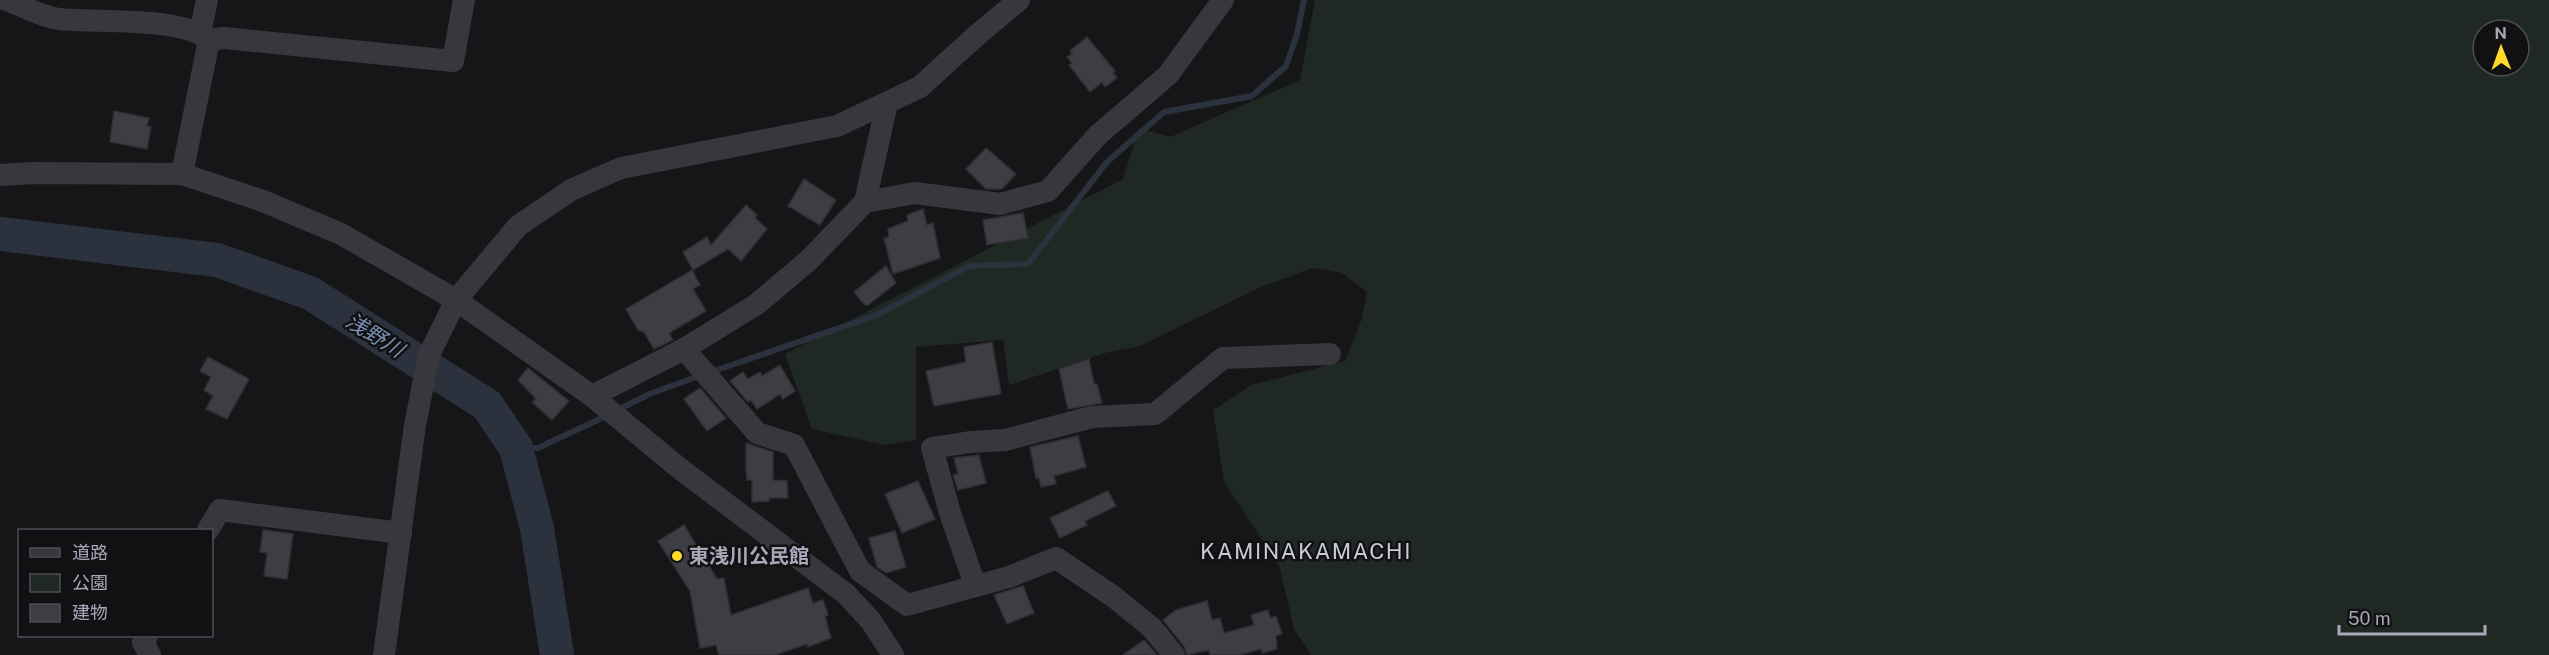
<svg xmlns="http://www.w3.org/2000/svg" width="2549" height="655" font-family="'Public Sans','Noto Sans JP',sans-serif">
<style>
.green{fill:#1f2822;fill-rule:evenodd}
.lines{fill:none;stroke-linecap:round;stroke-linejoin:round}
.stream{stroke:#2b323d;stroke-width:6}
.river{stroke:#2b323d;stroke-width:34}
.building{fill:#3d3d43;stroke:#303034;stroke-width:1.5}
.minor{stroke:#37373d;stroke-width:22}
.poi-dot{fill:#feda28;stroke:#111113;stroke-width:2}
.labels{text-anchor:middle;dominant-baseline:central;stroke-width:5;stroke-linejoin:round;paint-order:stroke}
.poi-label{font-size:20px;font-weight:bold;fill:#a7a9b9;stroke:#111113;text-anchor:start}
.water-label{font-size:21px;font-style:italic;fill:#7c91b6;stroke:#111113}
.quarter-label{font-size:22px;letter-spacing:1.5px;fill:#c8c9d5;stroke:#111113}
</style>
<rect width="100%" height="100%" fill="#161618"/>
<path class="green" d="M1315 0H2549V655H1311L1294 629 1279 565 1224 482 1213 410 1251 385 1345 361 1361 321 1367 292 1342 273 1313 268 1263 286 1140 346 1105 353 1009 385 1003 340 916 347V440L884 445 812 429 785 354 1123 179 1139 128 1170 137 1300 80ZM2483 30H2519V66H2483Z"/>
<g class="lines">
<g class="stream">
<polyline points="711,372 877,315 969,266 1028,264 1107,162 1164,112 1252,96 1286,66 1297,34 1304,0"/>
<polyline points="617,410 652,393 702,375"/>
<polyline points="516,448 538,448 608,415"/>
</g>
<polyline class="river" points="0,234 217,260 310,293 487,405 516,448 537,528 557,655"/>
</g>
<g class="building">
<polygon points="1087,37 1115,71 1113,72 1117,78 1105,87 1102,82 1090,92 1069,65 1072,63 1067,57 1072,54 1070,51"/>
<polygon points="114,111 149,118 147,126 151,127 147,149 110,142"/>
<polygon points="986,148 1016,174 1002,189 986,189 966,169"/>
<polygon points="804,179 836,200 820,225 788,206"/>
<polygon points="746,205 757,215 755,218 767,229 741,261 728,249 693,270 683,252 707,237 711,245"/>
<polygon points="923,209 927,225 933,223 940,258 893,274 884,238 889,237 888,229 908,221 907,215"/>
<polygon points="1023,213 1028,238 987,245 983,220"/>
<polygon points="886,266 896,283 868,305 865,305 854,292"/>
<polygon points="692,270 700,285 693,289 706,311 669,333 673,340 654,349 644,332 638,330 626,309"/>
<polygon points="992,342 1001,394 934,406 926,371 966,362 964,347"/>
<polygon points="208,357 249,379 227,419 206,409 213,396 204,390 211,377 200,371"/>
<polygon points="1089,359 1094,384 1097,384 1102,403 1068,409 1059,369"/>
<polygon points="780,365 795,391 783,399 780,394 757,409 751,400 748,402 730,381 743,372 748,379 760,372 762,376"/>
<polygon points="528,368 569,401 552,420 532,402 536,399 518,380"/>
<polygon points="700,388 726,418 707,431 684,399"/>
<polygon points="1078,436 1086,467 1054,476 1056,484 1041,487 1039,478 1036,478 1030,447"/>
<polygon points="746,443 773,452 773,480 787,481 788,498 769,498 769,501 752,502 752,480 747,480 746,470"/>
<polygon points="979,455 986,483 958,490 953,475 958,474 954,458"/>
<polygon points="918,481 935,519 902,533 885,494"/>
<polygon points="1108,491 1116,506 1085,521 1087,525 1060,538 1050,518"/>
<polygon points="684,525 717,579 724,578 731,615 808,588 813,603 823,600 828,615 825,616 831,638 808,647 807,644 775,655 719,655 716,645 700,648 690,591 658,541"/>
<polygon points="263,530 293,534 287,579 264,576 267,553 260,552"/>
<polygon points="895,531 906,567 886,573 877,567 869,538"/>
<polygon points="1023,586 1034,613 1007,624 994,595"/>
<polygon points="1207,601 1212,620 1220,618 1224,633 1254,625 1251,615 1268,610 1270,618 1276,616 1282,634 1276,636 1277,649 1262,653 1261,649 1239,655 1210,655 1209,650 1187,655 1184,646 1163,620 1176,610"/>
<polygon points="1144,640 1157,655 1123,655"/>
</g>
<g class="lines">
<g class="minor">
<path d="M6 0C23 6 42 17 59 19 97 23 181 16 209 40"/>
<polyline points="200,33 207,0"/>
<polyline points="209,40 224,38 453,61 464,0"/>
<polyline points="182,174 209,40"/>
<polyline points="0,175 33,173 182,174 263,201 341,234 456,300 592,396 679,468 846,594 871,621 893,655"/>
<polyline points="865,202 915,193 1000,204 1048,191 1098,135 1168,75 1223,0"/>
<polyline points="684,349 757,433 794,445 860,571 907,605 1009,577 1056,558 1114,597 1152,628 1174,655"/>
<polyline points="592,396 684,349 757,304 809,260 865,202 887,103"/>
<polyline points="208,530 220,510 401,533"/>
<polyline points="975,585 950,513 932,448 970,442 1005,440 1092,417 1155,414 1223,358 1330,354"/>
<polyline points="147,636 143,642 150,655"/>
<polyline points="384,655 415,425 429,355 456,300 518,226 571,190 621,168 837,126 920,87 976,36 1019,0"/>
</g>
</g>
<circle class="poi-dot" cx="677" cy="556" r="6"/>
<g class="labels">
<g class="poi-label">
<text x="689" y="556">東浅川公民館</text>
</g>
<g class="water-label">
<text transform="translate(375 335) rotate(32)">浅野川</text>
</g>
<g class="quarter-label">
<text x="1306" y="551">KAMINAKAMACHI</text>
</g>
</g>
<rect x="18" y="529" width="195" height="108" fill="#111113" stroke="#4d4e55" stroke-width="1.5"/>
<rect x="30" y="548" width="30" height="9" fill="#37373d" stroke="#4d4e55" stroke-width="1.5"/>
<text x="72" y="559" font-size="18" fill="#a7a9b9">道路</text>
<rect x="30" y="574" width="30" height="18" fill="#1f2822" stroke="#4d4e55" stroke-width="1.5"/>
<text x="72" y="589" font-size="18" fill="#a7a9b9">公園</text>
<rect x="30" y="604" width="30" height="18" fill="#3d3d43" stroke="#4d4e55" stroke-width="1.5"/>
<text x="72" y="619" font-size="18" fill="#a7a9b9">建物</text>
<g transform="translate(2501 48) rotate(359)"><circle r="28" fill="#111113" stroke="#4d4e55" stroke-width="1.5"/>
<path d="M0-4.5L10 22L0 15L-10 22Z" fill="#feda28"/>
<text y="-9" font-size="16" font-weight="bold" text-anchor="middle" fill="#a7a9b9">N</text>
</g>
<path d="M2339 625v9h146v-9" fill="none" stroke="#a7a9b9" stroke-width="3"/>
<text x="2348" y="625" font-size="18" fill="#a7a9b9" stroke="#111113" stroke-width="4.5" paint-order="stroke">50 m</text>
</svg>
